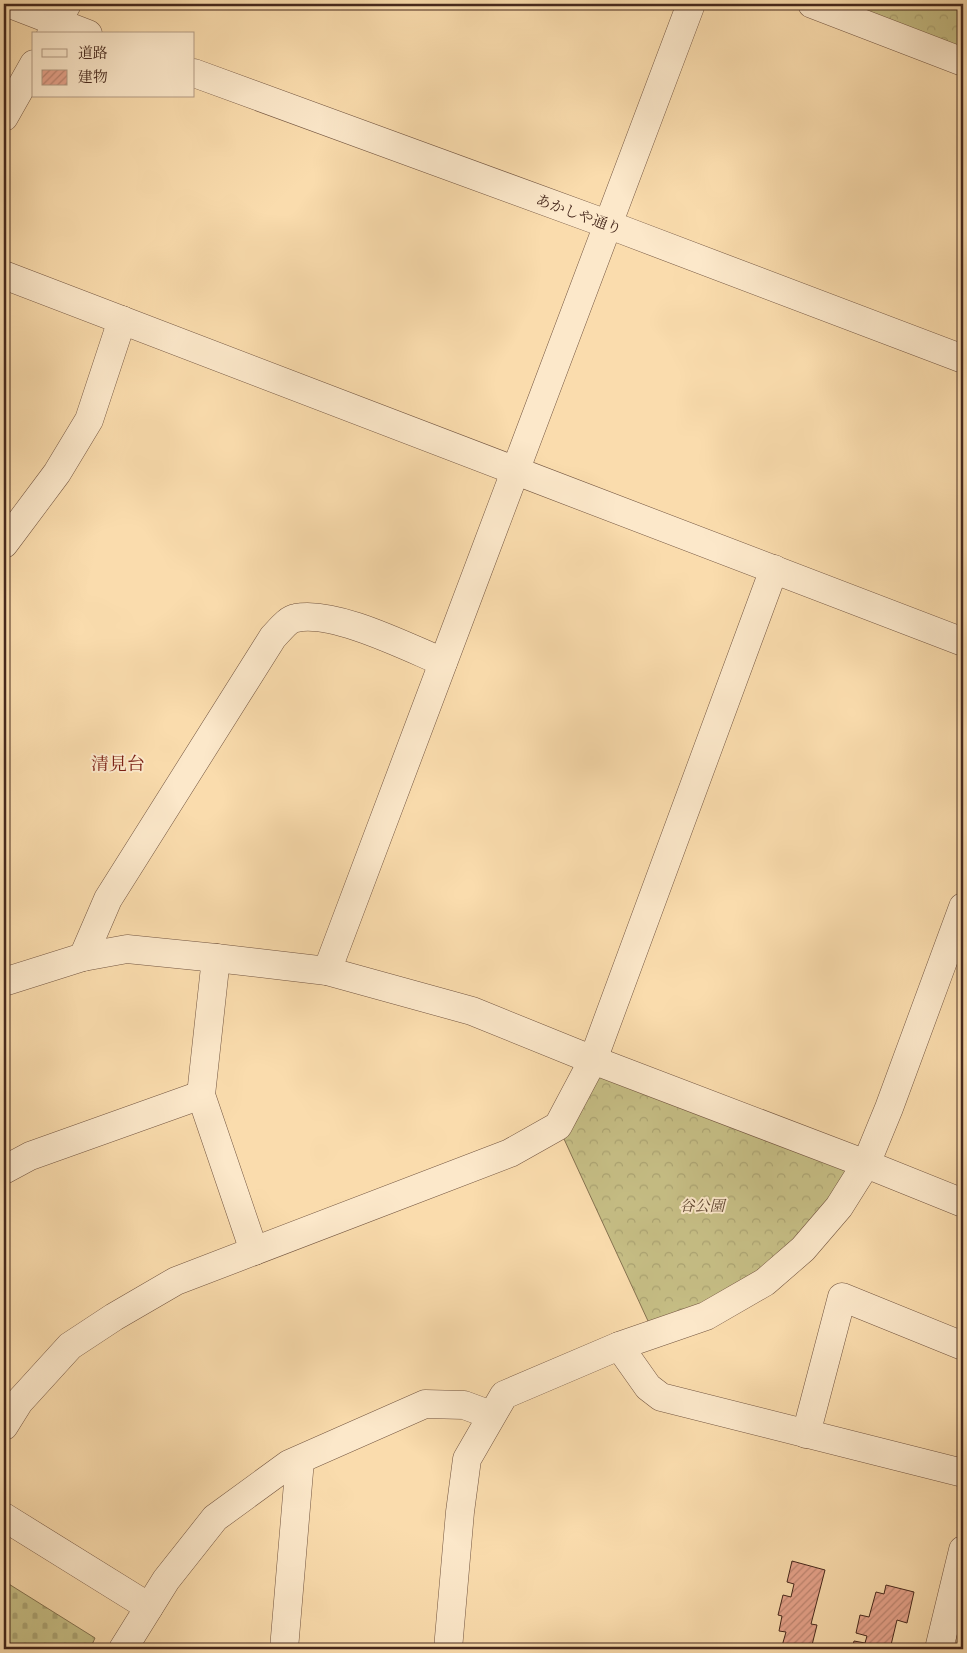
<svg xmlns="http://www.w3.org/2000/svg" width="967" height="1653" font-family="'Libre Caslon Text','Noto Serif JP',serif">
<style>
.forest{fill:url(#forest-crowns);stroke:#867350}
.cemetery{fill:url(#cemetery-stones);stroke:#867350}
.building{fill:url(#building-hatch);stroke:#46281c}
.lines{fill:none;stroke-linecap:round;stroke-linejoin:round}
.minor-casing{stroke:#735540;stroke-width:29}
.tertiary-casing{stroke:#735540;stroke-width:29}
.minor{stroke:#fce8ca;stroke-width:28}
.tertiary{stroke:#fce8ca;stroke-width:28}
.labels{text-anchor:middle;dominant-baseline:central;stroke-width:4;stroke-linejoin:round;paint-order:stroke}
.street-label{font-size:15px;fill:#46281c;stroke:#fce8ca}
.park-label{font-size:15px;font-style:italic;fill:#604631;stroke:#fce8ca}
.quarter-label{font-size:18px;fill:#7a1f14;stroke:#fce8ca}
</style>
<defs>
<pattern id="forest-crowns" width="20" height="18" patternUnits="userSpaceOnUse" patternTransform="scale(1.25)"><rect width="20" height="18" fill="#c6be85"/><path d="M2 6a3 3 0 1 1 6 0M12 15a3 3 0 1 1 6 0" fill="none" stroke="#aba372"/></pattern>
<pattern id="cemetery-stones" width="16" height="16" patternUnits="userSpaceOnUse" patternTransform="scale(1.25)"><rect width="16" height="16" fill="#c6be85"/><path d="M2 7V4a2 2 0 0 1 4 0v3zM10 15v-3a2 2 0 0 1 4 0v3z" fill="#aba372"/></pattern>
<pattern id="building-hatch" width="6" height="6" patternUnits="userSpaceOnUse" patternTransform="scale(1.25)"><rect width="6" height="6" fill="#e7a48d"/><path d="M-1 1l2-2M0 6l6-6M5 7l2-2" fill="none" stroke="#bd8672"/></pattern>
</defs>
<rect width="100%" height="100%" fill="#fadcad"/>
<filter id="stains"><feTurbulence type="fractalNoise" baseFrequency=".004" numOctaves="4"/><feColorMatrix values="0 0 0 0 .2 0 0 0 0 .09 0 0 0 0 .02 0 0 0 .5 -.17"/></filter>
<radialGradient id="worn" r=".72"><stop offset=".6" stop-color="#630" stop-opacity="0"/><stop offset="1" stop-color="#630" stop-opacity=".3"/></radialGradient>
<g class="forest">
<polygon points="813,4 963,4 963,33 959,44 935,50"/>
<polygon points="593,1060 866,1164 803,1249 654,1334 558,1126"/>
</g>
<polygon class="cemetery" points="4,1581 95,1638 90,1649 4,1649"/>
<g class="building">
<polygon points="792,1561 825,1570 811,1624 817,1625 811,1649 774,1649 775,1644 782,1646 786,1632 779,1631 782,1616 778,1615 783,1595 791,1597 794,1584 787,1582"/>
<polygon points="886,1585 914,1592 907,1623 897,1620 890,1649 852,1649 854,1641 865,1643 867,1636 856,1633 860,1615 869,1617 876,1592 884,1594"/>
</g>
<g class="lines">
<g class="minor-casing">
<g id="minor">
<polyline points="812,4 963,62"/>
<polyline points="51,34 67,4"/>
<polyline points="4,117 34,64"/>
<polyline points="4,275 963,642"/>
<polyline points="4,544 57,473 89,420 122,320"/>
<path d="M83 957 108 899 273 637C279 631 288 619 296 618 334 610 407 647 443 662"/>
<polyline points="216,958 201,1095 254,1251"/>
<polyline points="327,971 691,4"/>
<polyline points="4,982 83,957 127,949 216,958 327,971 472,1011 593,1060 866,1164 963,1203"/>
<polyline points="4,1170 30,1156 201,1095"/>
<polyline points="4,1426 19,1402 70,1346 114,1317 176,1281 510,1153 558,1126 593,1060 774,569"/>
<polyline points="806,1434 842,1297 963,1346"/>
<polyline points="4,1517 149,1607"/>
<polyline points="123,1649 166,1580 215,1518 289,1464 425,1404 464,1405 491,1415"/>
<polyline points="284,1649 300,1460"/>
<polyline points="939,1649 963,1550"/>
</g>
</g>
<g class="tertiary-casing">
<g id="tertiary">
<polyline points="10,4 88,34"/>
<polyline points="194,73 607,224 963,359"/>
<polyline points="619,1346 648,1387 661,1397 963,1473"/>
<polyline points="448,1649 460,1512 467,1459 504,1395 619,1346 706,1316 765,1282 803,1249 839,1207 866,1164 889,1108 963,907"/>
</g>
</g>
<use href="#minor" class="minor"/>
<use href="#tertiary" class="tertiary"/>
</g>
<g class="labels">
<g class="street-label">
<text transform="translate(579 214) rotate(20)">あかしや通り</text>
</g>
<g class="park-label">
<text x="702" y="1205">谷公園</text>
</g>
<g class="quarter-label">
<text x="118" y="764">清見台</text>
</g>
</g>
<rect width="967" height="1653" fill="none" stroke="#fadcad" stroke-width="20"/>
<rect x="5" y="5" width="957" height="1643" fill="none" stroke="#46281c" stroke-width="2.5"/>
<rect x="10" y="10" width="947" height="1633" fill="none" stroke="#46281c"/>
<rect x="32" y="32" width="162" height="65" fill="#fce8ca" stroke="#b39b84"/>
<rect x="42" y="49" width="25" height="8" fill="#fce8ca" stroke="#b39b84"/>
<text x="78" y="58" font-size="15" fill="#46281c">道路</text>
<rect x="42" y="70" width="25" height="15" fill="url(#building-hatch)" stroke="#b39b84"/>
<text x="78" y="82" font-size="15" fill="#46281c">建物</text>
<rect width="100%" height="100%" filter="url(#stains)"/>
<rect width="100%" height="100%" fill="url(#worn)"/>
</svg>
